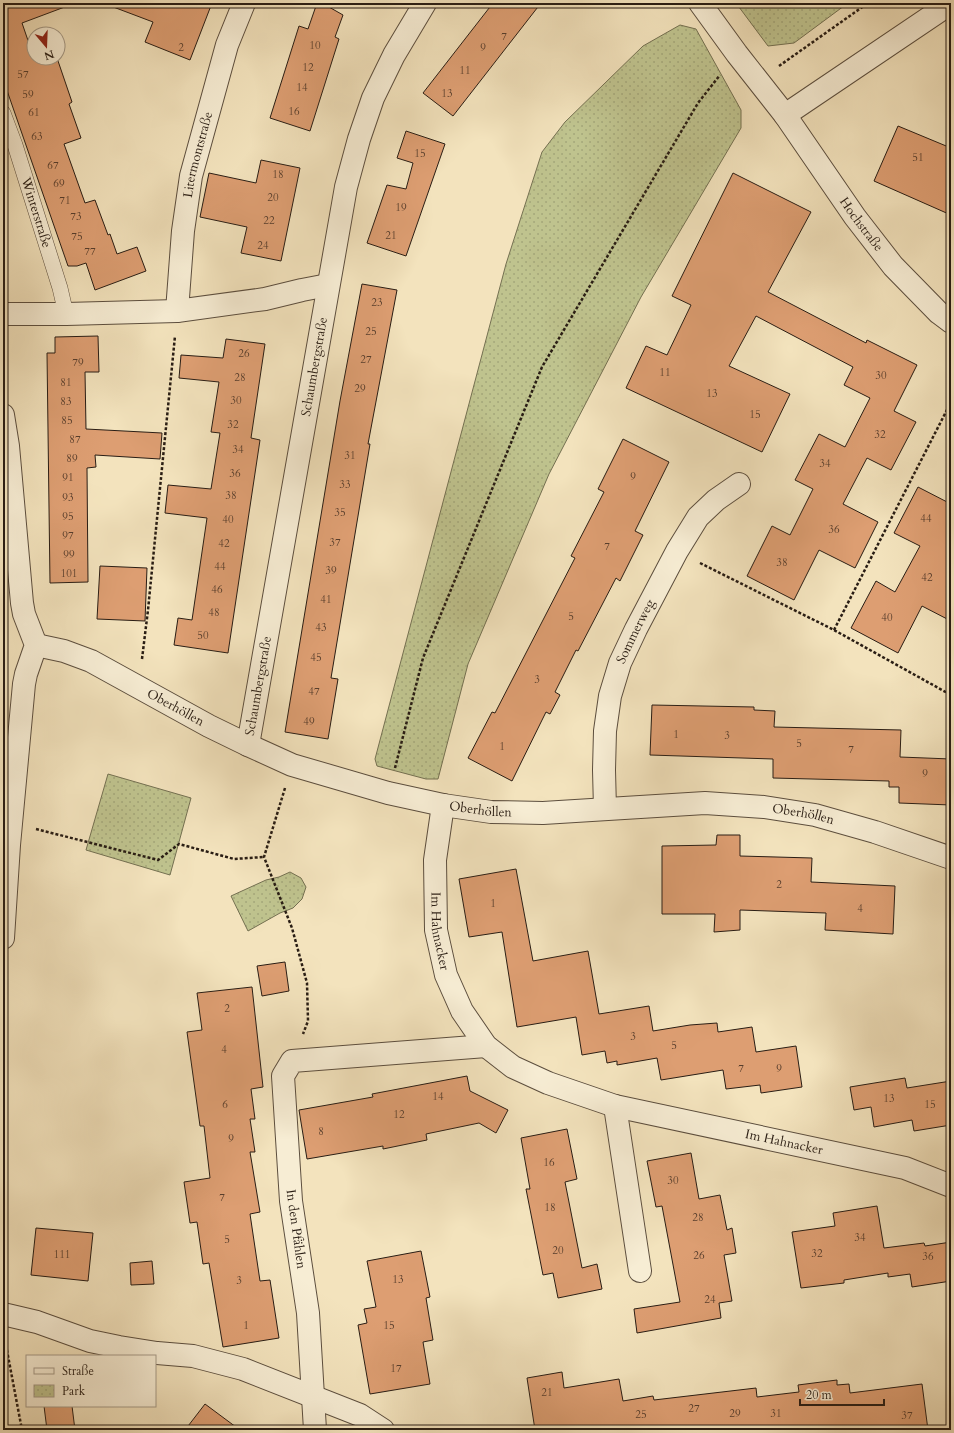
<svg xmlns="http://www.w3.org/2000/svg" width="954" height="1433" font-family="Cardo,serif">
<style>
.park{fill:url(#park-dots);stroke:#747051}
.building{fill:#dd9e72;stroke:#291d14}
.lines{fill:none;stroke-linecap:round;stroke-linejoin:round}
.lane-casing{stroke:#5c4e3e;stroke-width:16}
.street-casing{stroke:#5c4e3e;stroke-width:24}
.path{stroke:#291d14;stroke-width:2.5;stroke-dasharray:3 2;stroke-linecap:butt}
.lane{stroke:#f7edd4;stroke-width:15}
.street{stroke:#f7edd4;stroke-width:22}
.labels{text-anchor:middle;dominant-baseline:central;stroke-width:4;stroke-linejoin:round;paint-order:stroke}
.number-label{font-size:11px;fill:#563d2c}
.street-label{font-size:13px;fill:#291d14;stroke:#f7edd4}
</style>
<defs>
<pattern id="park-dots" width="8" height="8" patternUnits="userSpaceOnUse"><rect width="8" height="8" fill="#bfc38e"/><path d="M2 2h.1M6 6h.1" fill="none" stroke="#a4a77a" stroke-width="1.8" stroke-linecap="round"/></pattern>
</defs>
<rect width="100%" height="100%" fill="#f3e3bd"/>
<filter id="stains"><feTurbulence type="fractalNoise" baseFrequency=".005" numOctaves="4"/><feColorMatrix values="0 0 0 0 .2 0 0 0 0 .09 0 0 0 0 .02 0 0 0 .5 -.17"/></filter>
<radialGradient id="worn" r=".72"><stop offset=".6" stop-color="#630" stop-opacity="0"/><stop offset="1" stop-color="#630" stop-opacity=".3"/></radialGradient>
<g class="park">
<polygon points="736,3 848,3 794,43 768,46"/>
<polygon points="680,25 696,29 741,110 741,128 641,297 549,474 468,664 438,779 426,779 377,766 375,759 506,264 542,152 565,122 643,46"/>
<polygon points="108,774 191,798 170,875 86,850"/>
<polygon points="290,872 301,878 306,887 302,899 293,908 280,913 248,931 231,896 266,880 279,877"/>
</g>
<g class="building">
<polygon points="3,3 70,3 70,5 22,23 34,58 57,58 72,102 69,104 81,138 64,144 85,203 95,200 108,235 110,234 117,254 137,247 146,271 95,290 86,263 77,266 68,266 3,79"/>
<polygon points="108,3 212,3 190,60 145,42 153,22 108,5"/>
<polygon points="317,3 322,3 343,15 335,37 339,39 310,131 270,118 299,26 308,29"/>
<polygon points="493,3 541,3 453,116 423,93"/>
<polygon points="898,126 951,148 951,215 874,181"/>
<polygon points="406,131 445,144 406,256 367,243 387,185 406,189 413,163 397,158"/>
<polygon points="261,160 300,168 281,261 241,253 247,227 200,217 209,173 256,183"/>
<polygon points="733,173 811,212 768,292 866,343 867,340 917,365 894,411 916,422 891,470 867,458 843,504 878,522 855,568 819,550 794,600 747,576 772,526 790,535 813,489 795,480 819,434 845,447 870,398 844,385 853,367 756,316 729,366 790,394 762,452 626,388 646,346 667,355 691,305 672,296"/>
<polygon points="362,284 397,290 368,444 370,444 331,678 338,679 328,739 285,732 340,401"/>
<polygon points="98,336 99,372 85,372 86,429 162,433 160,459 95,455 96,467 87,468 88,582 50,583 47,353 55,353 55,337"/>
<polygon points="226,339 265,344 251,438 260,440 228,653 174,645 178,618 192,620 207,518 165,513 168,485 211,489 220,433 211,432 219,382 179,378 181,355 223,358"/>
<polygon points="623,439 669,462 635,531 643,535 620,581 616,578 578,651 576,650 555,692 560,695 550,714 546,712 512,781 468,758 492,712 495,713 575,558 571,556 604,492 598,489"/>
<polygon points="918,487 951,504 951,621 922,606 898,653 851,628 876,581 895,592 920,546 894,533"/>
<polygon points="100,566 147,568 145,621 97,619"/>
<polygon points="652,705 754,707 754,710 775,711 774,727 901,730 900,757 951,759 951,805 899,803 899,787 889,787 889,781 773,778 773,759 650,755"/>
<polygon points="717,835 740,835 740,856 812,858 811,882 895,886 893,934 825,930 826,913 740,910 740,930 714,932 715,914 662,914 662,846 716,845"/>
<polygon points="516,869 533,961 588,951 599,1014 649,1006 653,1031 690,1025 717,1023 718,1032 752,1027 756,1052 796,1046 802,1087 761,1093 760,1085 726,1089 723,1070 661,1080 657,1058 617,1065 617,1061 607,1063 605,1051 582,1055 576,1017 517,1027 502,932 469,937 459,879"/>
<polygon points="285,962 289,991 262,996 257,966"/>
<polygon points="252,987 263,1087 251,1089 255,1119 250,1119 255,1152 250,1152 260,1212 250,1214 260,1281 270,1280 279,1338 223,1347 209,1263 203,1264 197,1222 190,1223 184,1182 210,1178 204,1126 200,1126 187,1032 202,1030 197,993"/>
<polygon points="467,1076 470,1091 508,1110 496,1133 479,1123 426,1134 427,1140 383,1149 383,1146 307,1159 299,1110 373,1097 372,1094"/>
<polygon points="905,1078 907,1088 951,1081 951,1125 914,1131 912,1120 874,1127 871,1107 854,1110 850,1087"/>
<polygon points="567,1129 577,1179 565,1182 582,1268 597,1264 602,1289 558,1298 553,1273 543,1275 526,1189 530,1189 521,1138"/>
<polygon points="691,1153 699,1199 720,1195 727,1230 732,1228 736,1253 724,1255 732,1301 719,1303 721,1318 637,1333 634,1309 680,1302 662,1206 656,1207 647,1161"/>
<polygon points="877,1206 884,1248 924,1243 925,1246 951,1242 951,1281 912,1287 910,1274 888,1277 888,1273 844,1280 844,1283 801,1288 792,1232 835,1226 833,1213"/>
<polygon points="36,1228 93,1233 88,1281 31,1275"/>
<polygon points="421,1251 430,1297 426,1298 433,1340 423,1342 430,1384 370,1394 358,1325 367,1323 364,1309 376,1307 367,1261"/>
<polygon points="152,1261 154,1284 131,1285 130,1263"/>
<polygon points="562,1372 564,1388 619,1379 623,1401 653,1396 654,1400 756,1388 757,1397 799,1392 798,1385 837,1380 837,1385 849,1384 850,1393 922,1384 928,1430 535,1430 527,1378"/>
<polygon points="205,1404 240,1430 185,1430"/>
<polygon points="44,1406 72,1406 75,1430 47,1430"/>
</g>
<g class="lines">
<g class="lane-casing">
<g id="lane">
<path id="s1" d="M3 113 15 145 60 288 66 314"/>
</g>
</g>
<g class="street-casing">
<g id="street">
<path id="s2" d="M700 3 737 54 785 115 855 217 893 266 939 313 951 322"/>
<polyline points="785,115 951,3"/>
<path id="s3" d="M177 311 183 231 191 176 227 45 244 3"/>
<polyline points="3,314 66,314 177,311 265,299 302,290 328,285"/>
<polyline points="3,415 8,446 22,603 24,614 36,645 26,674 24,684 9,845 3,938"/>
<path id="s4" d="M36 645 64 651 91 661 209 726 248 745 292 765 388 793 443 805 491 812 543 813 705 803 764 807 815 815 875 832 951 858"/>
<path id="s5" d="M248 745 346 187 359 139 373 98 394 55 425 3"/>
<path id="s6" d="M443 805 435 860 436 930 446 975 462 1011 486 1046 513 1067 548 1083 615 1106 905 1168 951 1186"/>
<path id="s7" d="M605 809 604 770 605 731 610 696 620 663 636 629 677 551 698 517 716 500 739 484"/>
<polyline points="615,1106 640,1271"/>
<polyline points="3,1314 37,1322 90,1341 119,1347 157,1353 193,1356 243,1369 360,1415 383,1430"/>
<polyline points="315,1430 308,1313 291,1201 283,1076 292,1061 486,1046"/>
</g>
</g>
<g class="path">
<polyline points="779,66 868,3"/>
<polyline points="700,563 834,630 951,695"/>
<polyline points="834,630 951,402"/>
<polyline points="142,659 148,610 175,336"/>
<polyline points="395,768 423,658 542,367 698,103 720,75"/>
<polyline points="285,788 264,857 292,928 307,983 308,1021 303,1034"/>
<polyline points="36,829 158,860 179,844 234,859 264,857"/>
<polyline points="5,1340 22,1430"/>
</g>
<use href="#lane" class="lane"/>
<use href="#street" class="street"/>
</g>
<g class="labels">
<g class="number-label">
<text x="504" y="36">7</text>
<text x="315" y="45">10</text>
<text x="181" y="47">2</text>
<text x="483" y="47">9</text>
<text x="308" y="67">12</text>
<text x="465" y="70">11</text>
<text x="23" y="74">57</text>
<text x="302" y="87">14</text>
<text x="447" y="93">13</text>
<text x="28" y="94">59</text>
<text x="294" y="111">16</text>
<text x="34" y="112">61</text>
<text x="37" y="136">63</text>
<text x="420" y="153">15</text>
<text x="918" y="157">51</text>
<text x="53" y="165">67</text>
<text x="278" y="174">18</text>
<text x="59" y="183">69</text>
<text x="273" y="197">20</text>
<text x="65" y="200">71</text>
<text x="401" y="207">19</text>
<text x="76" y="216">73</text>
<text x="269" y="220">22</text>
<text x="391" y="235">21</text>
<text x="77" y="236">75</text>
<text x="263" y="245">24</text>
<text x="90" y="251">77</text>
<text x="377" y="302">23</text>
<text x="371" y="331">25</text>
<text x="244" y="353">26</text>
<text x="366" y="359">27</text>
<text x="78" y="362">79</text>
<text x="665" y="372">11</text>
<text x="881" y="375">30</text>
<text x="240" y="377">28</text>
<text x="66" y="382">81</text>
<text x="360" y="388">29</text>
<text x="712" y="393">13</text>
<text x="236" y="400">30</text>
<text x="66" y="401">83</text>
<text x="755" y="414">15</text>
<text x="67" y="420">85</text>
<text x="233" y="424">32</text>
<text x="880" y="434">32</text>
<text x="75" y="439">87</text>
<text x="238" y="449">34</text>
<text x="350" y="455">31</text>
<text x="72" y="458">89</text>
<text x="825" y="463">34</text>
<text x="235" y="473">36</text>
<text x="633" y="476">9</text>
<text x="68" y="477">91</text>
<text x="345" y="484">33</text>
<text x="231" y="495">38</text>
<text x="68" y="497">93</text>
<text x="340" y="512">35</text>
<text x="68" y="516">95</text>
<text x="926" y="518">44</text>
<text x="228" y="519">40</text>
<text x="834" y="529">36</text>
<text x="68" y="535">97</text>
<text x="335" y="542">37</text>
<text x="224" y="543">42</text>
<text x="607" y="546">7</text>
<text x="69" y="554">99</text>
<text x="782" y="562">38</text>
<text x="220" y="566">44</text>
<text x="331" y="570">39</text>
<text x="69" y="573">101</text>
<text x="927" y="577">42</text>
<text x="217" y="589">46</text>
<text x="326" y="599">41</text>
<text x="214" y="612">48</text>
<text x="571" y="616">5</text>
<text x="887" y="617">40</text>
<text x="321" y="627">43</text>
<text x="203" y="635">50</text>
<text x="316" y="657">45</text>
<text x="537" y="679">3</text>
<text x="314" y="691">47</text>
<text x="309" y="721">49</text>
<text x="676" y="734">1</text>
<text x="727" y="735">3</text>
<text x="799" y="743">5</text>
<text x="502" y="746">1</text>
<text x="851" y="749">7</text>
<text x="925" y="773">9</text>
<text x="779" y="884">2</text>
<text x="493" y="903">1</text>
<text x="860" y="908">4</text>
<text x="227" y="1008">2</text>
<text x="633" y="1036">3</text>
<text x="674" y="1045">5</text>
<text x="224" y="1049">4</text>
<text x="741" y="1068">7</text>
<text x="779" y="1068">9</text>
<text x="438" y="1096">14</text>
<text x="889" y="1098">13</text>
<text x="225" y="1104">6</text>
<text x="930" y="1104">15</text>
<text x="399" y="1114">12</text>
<text x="321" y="1131">8</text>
<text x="231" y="1138">9</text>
<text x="549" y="1162">16</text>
<text x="673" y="1180">30</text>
<text x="222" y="1197">7</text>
<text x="550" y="1207">18</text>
<text x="698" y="1217">28</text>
<text x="860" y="1237">34</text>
<text x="227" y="1239">5</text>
<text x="558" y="1250">20</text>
<text x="817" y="1253">32</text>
<text x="62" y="1254">111</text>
<text x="699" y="1255">26</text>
<text x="928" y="1256">36</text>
<text x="398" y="1279">13</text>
<text x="239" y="1280">3</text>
<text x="710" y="1299">24</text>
<text x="246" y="1325">1</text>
<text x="389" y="1325">15</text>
<text x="396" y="1368">17</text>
<text x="547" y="1392">21</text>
<text x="694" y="1408">27</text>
<text x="735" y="1413">29</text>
<text x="776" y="1413">31</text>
<text x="641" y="1414">25</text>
<text x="907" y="1415">37</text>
</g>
<g class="street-label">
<text stroke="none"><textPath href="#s3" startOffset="158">Litermontstraße</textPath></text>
<text stroke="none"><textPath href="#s1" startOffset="105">Winterstraße</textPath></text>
<text stroke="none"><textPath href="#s2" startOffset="274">Hochstraße</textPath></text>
<text stroke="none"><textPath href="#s5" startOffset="384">Schaumbergstraße</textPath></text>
<text stroke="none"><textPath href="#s7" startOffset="183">Sommerweg</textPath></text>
<text stroke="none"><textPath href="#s5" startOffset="60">Schaumbergstraße</textPath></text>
<text stroke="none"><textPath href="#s4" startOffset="154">Oberhöllen</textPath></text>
<text stroke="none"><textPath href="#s4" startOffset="478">Oberhöllen</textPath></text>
<text stroke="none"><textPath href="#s4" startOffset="802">Oberhöllen</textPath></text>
<text stroke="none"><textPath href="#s6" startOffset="127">Im Hahnacker</textPath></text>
<text stroke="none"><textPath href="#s6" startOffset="570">Im Hahnacker</textPath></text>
<text transform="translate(296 1229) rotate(82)">In den Pfählen</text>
</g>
</g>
<rect width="954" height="1433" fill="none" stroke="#f3e3bd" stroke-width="16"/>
<rect x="4" y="4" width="946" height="1425" fill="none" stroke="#291d14" stroke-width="2"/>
<rect x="8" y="8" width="938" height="1417" fill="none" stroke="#291d14"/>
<rect x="26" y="1355" width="130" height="52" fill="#f7edd4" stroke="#a59a87"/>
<rect x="34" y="1368" width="20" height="6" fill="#f7edd4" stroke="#a59a87"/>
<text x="62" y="1375" font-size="12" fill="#291d14">Straße</text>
<rect x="34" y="1385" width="20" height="12" fill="url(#park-dots)" stroke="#a59a87"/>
<text x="62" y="1395" font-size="12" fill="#291d14">Park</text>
<g transform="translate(46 46) rotate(161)"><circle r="19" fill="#f7edd4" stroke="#a59a87"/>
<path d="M0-3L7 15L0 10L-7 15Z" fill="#8f2418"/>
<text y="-6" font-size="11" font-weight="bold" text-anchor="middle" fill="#291d14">N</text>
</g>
<path d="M800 1399v6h84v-6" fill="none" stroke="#291d14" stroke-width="2"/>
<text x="806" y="1399" font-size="12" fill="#291d14" stroke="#f7edd4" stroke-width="3" paint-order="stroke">20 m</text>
<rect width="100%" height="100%" filter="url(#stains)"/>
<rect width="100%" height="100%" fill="url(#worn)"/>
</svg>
